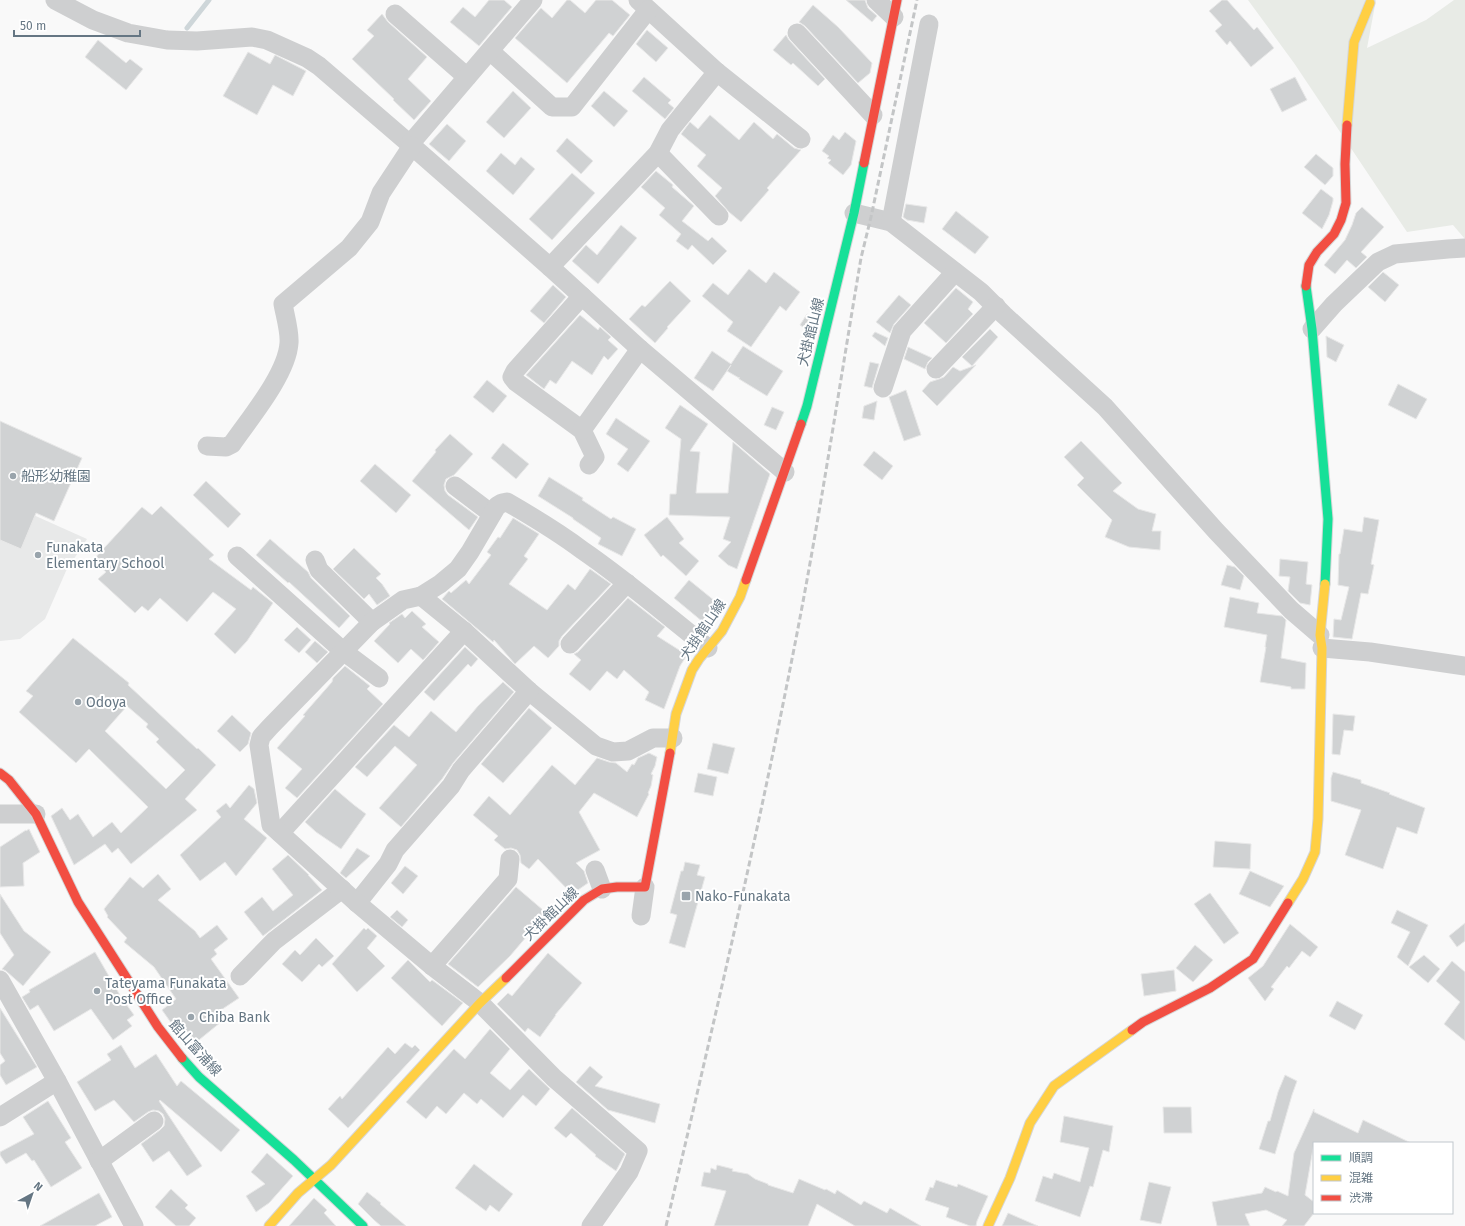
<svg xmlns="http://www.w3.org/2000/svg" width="1465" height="1226" font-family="'Fira Sans','Noto Sans JP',sans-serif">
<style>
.built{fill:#e8e9e9}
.green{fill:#e8ebe6}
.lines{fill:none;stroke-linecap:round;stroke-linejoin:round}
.stream{stroke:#ced6d9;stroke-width:5}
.building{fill:#d0d2d3;stroke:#e8e8e8;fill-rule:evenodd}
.fast-casing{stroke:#d5d6d7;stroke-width:11}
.slow-casing{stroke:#d5d6d7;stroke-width:11}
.jam-casing{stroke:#d5d6d7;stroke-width:11}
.street{stroke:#cecfd0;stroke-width:19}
.fast{stroke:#16e098;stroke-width:9}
.slow{stroke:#ffcf43;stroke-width:9}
.jam{stroke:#f24e42;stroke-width:9}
.rail{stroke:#c3c5c6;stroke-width:3;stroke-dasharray:6 3;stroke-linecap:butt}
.poi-dot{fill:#99a4ac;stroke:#fff;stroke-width:1.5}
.labels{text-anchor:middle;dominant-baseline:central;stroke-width:4;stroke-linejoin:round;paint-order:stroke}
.street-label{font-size:14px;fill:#657683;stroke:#fff}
.poi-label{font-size:14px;fill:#657683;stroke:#fff;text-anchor:start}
</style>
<rect width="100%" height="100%" fill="#f9f9f9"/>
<polygon class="built" points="0,500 87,539 66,571 45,619 20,639 0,641"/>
<polygon class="green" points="1248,0 1376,0 1367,48 1426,20 1454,0 1465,0 1465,239 1453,225 1407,232 1294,63"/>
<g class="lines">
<polyline class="stream" points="187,28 209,0"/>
</g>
<g class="building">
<polygon points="489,0 504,0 512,7 479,46 450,22 463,7 475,17"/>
<polygon points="567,0 570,0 585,13 596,0 612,0 630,15 613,36 609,33 567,83 515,38 541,8 552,18"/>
<polygon points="846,0 865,0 868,8 877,16 872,22"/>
<polygon points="1222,0 1227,0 1254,30 1257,27 1274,48 1251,67 1230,41 1227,45 1215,31 1222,25 1209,11"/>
<polygon points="813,5 838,27 872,63 870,73 858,83 805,26 799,22"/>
<polygon points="382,14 388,22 427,57 408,79 431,101 414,120 393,100 394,99 352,59 374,36 367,30"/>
<polygon points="647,30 668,48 656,62 636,44"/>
<polygon points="786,35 789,40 825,79 818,86 793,63 791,65 773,50"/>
<polygon points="98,40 126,63 130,59 143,69 126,90 85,57"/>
<polygon points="248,52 270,64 275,55 306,71 293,96 273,85 257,115 223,96"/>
<polygon points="644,77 671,100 668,103 674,108 665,119 632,91"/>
<polygon points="1295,77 1307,100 1282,112 1270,89"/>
<polygon points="513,91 531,108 504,138 486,122"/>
<polygon points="604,91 628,111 614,127 591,106"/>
<polygon points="710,115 739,140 754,122 773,139 777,134 794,148 801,150 767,188 769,190 741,222 729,212 715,196 722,188 697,166 706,155 681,134 690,122 698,129"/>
<polygon points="447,124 466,141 449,161 429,144"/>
<polygon points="845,132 856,141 851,165 843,175 828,163 831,160 827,158 829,156 822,151 833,135 839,140"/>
<polygon points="567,138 593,161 581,174 556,151"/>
<polygon points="501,153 515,165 521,157 535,169 513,195 486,171"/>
<polygon points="1316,154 1333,168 1333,176 1325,185 1304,167"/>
<polygon points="656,171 673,185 672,187 694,206 682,221 708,241 712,237 727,251 713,265 692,245 688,250 676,241 681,234 659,215 665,208 641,187"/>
<polygon points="572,173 595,193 552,240 529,219"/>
<polygon points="1321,189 1333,198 1333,201 1329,215 1322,229 1302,213"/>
<polygon points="906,204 927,207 924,223 907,220 903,217"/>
<polygon points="1362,207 1384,227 1361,252 1367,257 1356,268 1347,260 1335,274 1324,265 1345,240 1352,225 1356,213"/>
<polygon points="956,211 989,237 975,254 942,229"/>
<polygon points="621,225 637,238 598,284 572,261 586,245 597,255"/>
<polygon points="749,269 766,283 774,272 800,292 786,311 780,306 751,347 727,331 733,322 702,296 713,283 728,295"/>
<polygon points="1383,272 1399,285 1385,302 1368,287"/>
<polygon points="670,281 691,301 667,327 668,328 655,343 629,319 642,305 645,307"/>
<polygon points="553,285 566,297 544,323 530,311"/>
<polygon points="956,288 973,302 968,309 973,314 946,343 924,323"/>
<polygon points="899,295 911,305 894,324 890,333 876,322"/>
<polygon points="807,314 815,319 812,333 800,325"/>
<polygon points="580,315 598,330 600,327 611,337 608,340 618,349 608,360 604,356 592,375 572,361 556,384 550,380 544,389 526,375"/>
<polygon points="990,329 998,337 972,366 962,357"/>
<polygon points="875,332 888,338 885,346 872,336"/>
<polygon points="1326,336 1344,345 1336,362 1327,357"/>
<polygon points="743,346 783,371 767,396 739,379 739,377 739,378 727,371 731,365 713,391 694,378 712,351 731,364"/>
<polygon points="908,347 932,358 928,362 925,369 904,359"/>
<polygon points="870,362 879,364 872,388 864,386"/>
<polygon points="976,365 937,406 922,391 930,382 939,379 944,377 953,367 960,371"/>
<polygon points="487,380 507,396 493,413 473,397"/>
<polygon points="1398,384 1427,399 1416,419 1388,405"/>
<polygon points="906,390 921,435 904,441 889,397"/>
<polygon points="877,401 874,420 862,418 864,406"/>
<polygon points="680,405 708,424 690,451 700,452 696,493 728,493 733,442 770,474 737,569 728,565 718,556 731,542 723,539 730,517 669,515 670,494 676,494 681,439 665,428"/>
<polygon points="772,407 784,412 776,430 764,425"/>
<polygon points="616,418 650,441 628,472 617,464 628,449 606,434"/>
<polygon points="0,421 82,458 54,521 36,513 21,549 0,540"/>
<polygon points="450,434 473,454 454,475 446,479 444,485 445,491 448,495 478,517 469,530 412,481 436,452 435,450"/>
<polygon points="1081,441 1122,483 1113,491 1138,509 1156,514 1152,531 1161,531 1160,550 1129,547 1105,537 1112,520 1077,485 1084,478 1064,457"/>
<polygon points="503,443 529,464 516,479 491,458"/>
<polygon points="874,451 893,466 882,480 863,465"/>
<polygon points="375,464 411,495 396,513 360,481"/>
<polygon points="549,477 583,498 582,500 611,519 613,517 636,529 622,556 598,544 601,538 573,519 573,518 538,496"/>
<polygon points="206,481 241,514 228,528 193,495"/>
<polygon points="161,506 214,555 209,559 251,590 253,587 273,603 247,641 235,654 214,634 236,609 213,592 187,622 160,598 148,611 142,606 135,613 98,579 106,572 93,560 142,507 152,515"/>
<polygon points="667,517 684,539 679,543 699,561 686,576 663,555 661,557 644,535"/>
<polygon points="1364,517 1379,520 1371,564 1374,565 1368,594 1361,593 1352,639 1333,637 1334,619 1341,620 1349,587 1338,585 1339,554 1340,554 1344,529 1362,532"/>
<polygon points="513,518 539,534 524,556 528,559 509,584 547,610 568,584 575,590 590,569 611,584 562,636 559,641 559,646 548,658 534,646 515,664 494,640 493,642 442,599 449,591 451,593 466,580 469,584 491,555 487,552 498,537 500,538"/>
<polygon points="270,539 308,572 311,578 350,616 339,628 289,582 288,583 256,555"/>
<polygon points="354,548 381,574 376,578 382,584 390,596 377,605 369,594 364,599 333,569"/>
<polygon points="1280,559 1308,562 1306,584 1312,585 1310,605 1300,603 1288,591 1290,577 1279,576"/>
<polygon points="1227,565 1235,567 1244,576 1240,590 1221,585"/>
<polygon points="689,580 721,606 709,627 674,598"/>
<polygon points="1230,597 1259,603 1257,613 1282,616 1286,620 1281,658 1306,663 1305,689 1291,689 1291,687 1260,682 1266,647 1265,647 1267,635 1224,627"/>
<polygon points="628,598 665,627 657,636 687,655 680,666 664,709 645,700 649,692 624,670 617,679 607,671 590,691 569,674 581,660 574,654 578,652"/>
<polygon points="412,611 426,624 422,627 439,642 423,660 411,649 398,663 374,641 390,624 389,623 402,614 405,618"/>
<polygon points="297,627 311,640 299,653 284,640"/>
<path d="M73 638 129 683 128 685 197 749 198 748 216 765 185 799 197 810 131 864 118 848 112 853 105 844 74 865 51 816 62 808 70 820 78 814 93 837 112 822 121 833 148 807 89 749 76 763 19 712 33 696 26 691ZM127 706 148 724 146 727 159 739 156 742 185 770 166 789 105 731Z"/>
<polygon points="315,641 328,652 317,663 305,652"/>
<polygon points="465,647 478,659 471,667 468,664 434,701 424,692"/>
<polygon points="345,666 370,686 367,689 383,704 297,798 285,788 302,769 277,748 305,716 303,715 332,682 333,678"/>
<polygon points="503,682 514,692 453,763 442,779 401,827 379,808 417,765 395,746 367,777 355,767 394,725 409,737 431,711 456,732 478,706"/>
<polygon points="529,708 552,728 503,783 481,764"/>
<polygon points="1333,714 1355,716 1353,731 1344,730 1340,755 1332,754"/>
<polygon points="232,715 251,733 248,744 240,752 217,731"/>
<polygon points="713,743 735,748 728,774 707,769"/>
<polygon points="649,753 657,757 655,766 651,774 653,775 651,786 648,793 649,794 637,817 594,793 579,812 600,850 576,863 584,871 588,883 572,894 538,859 529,869 521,863 520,855 517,850 511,848 505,849 494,840 498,836 473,815 489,796 510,815 552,765 575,785 597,758 609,762 616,763 627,772 632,764 634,765 638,758"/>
<polygon points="1333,772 1361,780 1361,783 1390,793 1389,794 1425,808 1417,834 1397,827 1383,869 1345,855 1361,810 1331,801 1331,778"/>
<polygon points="698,773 717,777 713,796 694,792"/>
<polygon points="249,785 254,789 257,803 244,819 267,838 236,876 225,862 200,881 180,855 221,817 216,811 226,803 230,808"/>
<polygon points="335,789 354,805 366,814 341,849 316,832 305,822"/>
<polygon points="29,829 40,852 23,863 24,886 0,887 0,847 26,830 26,831"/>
<polygon points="1215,841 1251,844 1250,869 1213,867"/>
<polygon points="357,848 370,856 346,878 340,873"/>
<polygon points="288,855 309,875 308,875 322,890 263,936 244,912 262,897 273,911 293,895 272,869"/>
<polygon points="685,862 700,865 697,875 705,877 685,948 669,943 677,915 670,913 681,871 683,871"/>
<polygon points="405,866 418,876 403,894 391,883"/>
<polygon points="1250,871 1284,886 1270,907 1239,894"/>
<polygon points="158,874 171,889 158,900 195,931 200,938 217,925 228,939 214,950 217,954 211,959 239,998 215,1014 221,1022 189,1048 162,1010 176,999 154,967 124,942 127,938 107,917 108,916 104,909 130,877 143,888"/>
<polygon points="516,887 550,916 535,931 533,929 510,956 478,987 448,964"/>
<polygon points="1210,893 1239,933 1224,944 1194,904"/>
<polygon points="0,894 24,931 51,952 23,986 6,971 2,969 14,955 0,933"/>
<polygon points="397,910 408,920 402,927 390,917"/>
<polygon points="1397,910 1428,925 1408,966 1397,957 1410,932 1391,923"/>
<polygon points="1465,923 1465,941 1457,947 1449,936"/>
<polygon points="1290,924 1318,947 1310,957 1302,951 1289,968 1287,966 1271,987 1274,989 1265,1001 1248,978 1263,966"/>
<polygon points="364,928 366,930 368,928 377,936 367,948 385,966 357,992 332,964"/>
<polygon points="316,938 334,956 322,967 319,964 302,982 282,964 295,950 300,955"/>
<polygon points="1195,945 1213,960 1193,982 1176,968"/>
<polygon points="95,952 121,997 134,1015 127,1020 132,1026 113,1040 91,1009 54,1031 38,1005 30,1010 22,997 30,992 29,990"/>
<polygon points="548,953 582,983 555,1015 556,1015 540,1037 528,1028 525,1032 497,1004 508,993 512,996"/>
<polygon points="1424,955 1440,969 1428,983 1409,967"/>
<polygon points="408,960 430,982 432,980 463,1003 442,1026 391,978"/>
<polygon points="1452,961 1465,972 1465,1041 1444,1024 1460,1002 1436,981"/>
<polygon points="1174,970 1176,991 1144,996 1141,974"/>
<polygon points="1337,1001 1363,1015 1355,1030 1329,1016"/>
<polygon points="0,1008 37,1067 6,1085 0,1075 0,1065 5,1061 0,1053"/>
<polygon points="490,1029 510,1049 490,1073 510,1090 529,1069 550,1089 536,1106 523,1095 503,1118 481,1099 477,1104 464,1093 446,1114 437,1106 426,1119 406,1102 454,1049 465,1059"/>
<polygon points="405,1043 412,1048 415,1045 420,1050 348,1128 328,1109 340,1096 342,1099 388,1047 395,1054"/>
<polygon points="121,1045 135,1068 156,1054 177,1086 181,1081 240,1130 221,1152 160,1100 159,1101 202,1166 187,1176 169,1151 153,1162 141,1144 160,1130 164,1126 165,1119 163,1114 159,1111 153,1110 148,1112 134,1122 114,1100 95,1111 77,1082 111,1060 107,1054"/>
<polygon points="590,1066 603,1077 595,1086 660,1104 655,1123 608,1110 576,1082"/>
<polygon points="1285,1075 1297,1081 1292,1095 1275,1154 1259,1149 1268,1121 1270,1121 1278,1092"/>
<polygon points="48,1101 71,1138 65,1142 82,1168 51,1187 34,1160 32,1161 26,1153 6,1164 0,1155 0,1152 34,1134 23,1117"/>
<polygon points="1163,1107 1191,1107 1192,1133 1164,1133"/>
<polygon points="572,1108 625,1154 616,1171 595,1156 596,1155 571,1133 566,1138 554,1128"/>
<polygon points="1314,1109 1314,1112 1358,1133 1363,1120 1411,1143 1314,1143 1305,1195 1314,1202 1314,1213 1304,1226 1282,1226 1287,1220 1266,1210 1245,1214 1250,1226 1217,1226 1212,1202 1262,1193 1265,1187 1276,1192 1277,1191 1288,1196 1294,1153"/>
<polygon points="1064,1116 1113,1126 1109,1152 1103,1150 1093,1187 1090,1186 1080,1217 1035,1201 1043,1176 1052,1179 1054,1173 1080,1182 1089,1148 1060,1142"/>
<polygon points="267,1153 293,1176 269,1203 256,1212 246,1196 265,1184 251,1172"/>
<polygon points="474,1164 513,1194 499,1212 490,1205 486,1211 455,1188"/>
<polygon points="717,1165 733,1169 732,1171 748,1174 755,1179 768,1184 768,1185 793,1193 799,1179 825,1190 826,1189 835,1194 837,1190 861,1205 864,1201 887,1213 890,1208 921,1226 855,1226 817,1204 808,1226 714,1226 726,1191 701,1186 704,1172 710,1173 711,1168 716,1170"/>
<polygon points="936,1180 957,1187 958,1184 988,1196 977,1221 976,1226 970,1226 946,1217 949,1208 925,1200 930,1187 933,1188"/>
<polygon points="1149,1182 1171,1187 1161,1224 1140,1220"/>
<polygon points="171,1189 188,1205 185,1208 196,1218 189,1226 176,1226 155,1207"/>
<polygon points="367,1192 381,1203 380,1204 406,1226 381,1226 374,1220 358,1204"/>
<polygon points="99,1193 112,1217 95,1226 40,1226"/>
<polygon points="314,1198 327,1210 324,1213 336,1226 289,1226"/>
<polygon points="1008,1213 1038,1226 1002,1226"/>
</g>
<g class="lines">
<g class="fast-casing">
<g id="fast">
<polyline points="1306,286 1312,329 1328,519 1325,584"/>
<polyline points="801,424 807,406 854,213 864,163"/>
<polyline points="182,1058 199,1077 294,1160 363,1226"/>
</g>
</g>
<g class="slow-casing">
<g id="slow">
<polyline points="1347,125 1354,42 1370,3"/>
<polyline points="670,753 676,714 692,670 699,659 722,631 740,597 746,580"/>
<polyline points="1288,903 1303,879 1315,852 1318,819 1322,648 1320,635 1325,584"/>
<polyline points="269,1226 298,1193 331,1165 480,1003 506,978"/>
<polyline points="988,1226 1010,1178 1030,1123 1054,1086 1132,1030"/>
</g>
</g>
<g class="jam-casing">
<g id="jam">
<polyline points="864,163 897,0"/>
<polyline points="1306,286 1309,265 1317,252 1334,234 1341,220 1346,203 1345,164 1347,125"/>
<polyline points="746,580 801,424"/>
<polyline points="0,773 9,780 36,814 78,902 158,1027 182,1058"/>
<polyline points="506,978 584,900 602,889 617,887 645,887 670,753"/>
<polyline points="1132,1030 1143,1022 1210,988 1253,959 1288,903"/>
</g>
</g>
<g class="street">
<polyline points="55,0 93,20 128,33 167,40 197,41 252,37 267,40 307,58 319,66 412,146 550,267 640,349 785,472"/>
<polyline points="638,0 717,72 801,139"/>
<polyline points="876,0 894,17"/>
<polyline points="395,14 467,77"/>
<polyline points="797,33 873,115"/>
<polyline points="490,51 552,107 572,107 648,10"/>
<polyline points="410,144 533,0"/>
<polyline points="658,153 719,216"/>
<polyline points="854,213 891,222 981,292 1004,315 1105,407 1216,531 1291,610 1320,635"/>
<polyline points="891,222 929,24"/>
<polyline points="550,267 658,153 670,130 717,72"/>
<polyline points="582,296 515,371 512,377 516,382 582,430 595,457 589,465"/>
<polyline points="1312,329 1334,304 1378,262 1395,254 1448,249 1465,248"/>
<polyline points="936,369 996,306"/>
<polyline points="883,388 902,331 955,272"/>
<polyline points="582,430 640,349"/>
<path d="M207 446 226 447 232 444C250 418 287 374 289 343 290 332 285 315 283 304L349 248 370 222 381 193 412 146"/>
<polyline points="455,486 492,514"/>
<polyline points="237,556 343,651 379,678"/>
<polyline points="315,560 319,570 372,622"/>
<polyline points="421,596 464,631 529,691 596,746 613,752 628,751 653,738 673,738"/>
<polyline points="570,644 627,583"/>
<polyline points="1322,648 1370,652 1465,666"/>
<polyline points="0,814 36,814"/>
<polyline points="280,833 464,631"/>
<polyline points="595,870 602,889"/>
<polyline points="357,903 388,864 395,850 451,786 461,770 529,691"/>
<polyline points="641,916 645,887"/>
<polyline points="432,966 508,879 510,859"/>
<polyline points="240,976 274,941 342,889"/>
<polyline points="0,980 57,1081 134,1226"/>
<polyline points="0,1117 57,1081"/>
<polyline points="99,1161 154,1121"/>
<path d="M591 1226 629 1172 638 1151 554 1078 480 1003 432 966 357 903 271 825 259 745 261 737 270 727 372 622 403 600 421 596 440 584 458 569 470 552 497 506 502 503 507 502C533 517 558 532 582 550 626 580 666 615 708 648"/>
</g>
<use href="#fast" class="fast"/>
<use href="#slow" class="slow"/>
<use href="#jam" class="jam"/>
<path class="rail" d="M666 1226C710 1039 754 852 791 664 818 529 838 394 861 258L871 217 917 0"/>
</g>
<g class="poi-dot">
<circle cx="13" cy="476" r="4"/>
<circle cx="38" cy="555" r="4"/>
<circle cx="78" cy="702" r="4"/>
<rect x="681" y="891" width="10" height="10" rx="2"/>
<circle cx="97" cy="991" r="4"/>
<circle cx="191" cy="1017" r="4"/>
</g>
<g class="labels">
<g class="street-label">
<text transform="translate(811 332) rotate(-76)">犬掛館山線</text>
<text transform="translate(703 630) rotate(-56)">犬掛館山線</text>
<text transform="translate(551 914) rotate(-44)">犬掛館山線</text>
<text transform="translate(195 1048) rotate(48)">館山富浦線</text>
</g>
<g class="poi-label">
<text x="21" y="476">船形幼稚園</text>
<text x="46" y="547">Funakata<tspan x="46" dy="16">Elementary School</tspan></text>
<text x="86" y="702">Odoya</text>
<text x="695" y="896">Nako-Funakata</text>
<text x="105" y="983">Tateyama Funakata<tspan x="105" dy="16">Post Office</tspan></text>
<text x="199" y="1017">Chiba Bank</text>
</g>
</g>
<rect x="1313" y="1142" width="140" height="72" fill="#ffffff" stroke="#c1c8cd"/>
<rect x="1321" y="1155" width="20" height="6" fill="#16e098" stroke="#c1c8cd"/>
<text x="1349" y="1162" font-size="12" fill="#657683">順調</text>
<rect x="1321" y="1175" width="20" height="6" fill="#ffcf43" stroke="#c1c8cd"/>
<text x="1349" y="1182" font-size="12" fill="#657683">混雑</text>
<rect x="1321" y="1195" width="20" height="6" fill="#f24e42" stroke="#c1c8cd"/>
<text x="1349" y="1202" font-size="12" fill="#657683">渋滞</text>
<g transform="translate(32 1194) rotate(40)" stroke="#ffffff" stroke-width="3" paint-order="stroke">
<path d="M0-3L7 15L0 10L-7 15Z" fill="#657683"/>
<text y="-6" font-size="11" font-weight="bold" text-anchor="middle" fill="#657683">N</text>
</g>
<path d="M14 30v6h126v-6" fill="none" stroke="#657683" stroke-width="2"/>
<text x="20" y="30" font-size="12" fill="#657683" stroke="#ffffff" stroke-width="3" paint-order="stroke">50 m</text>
</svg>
